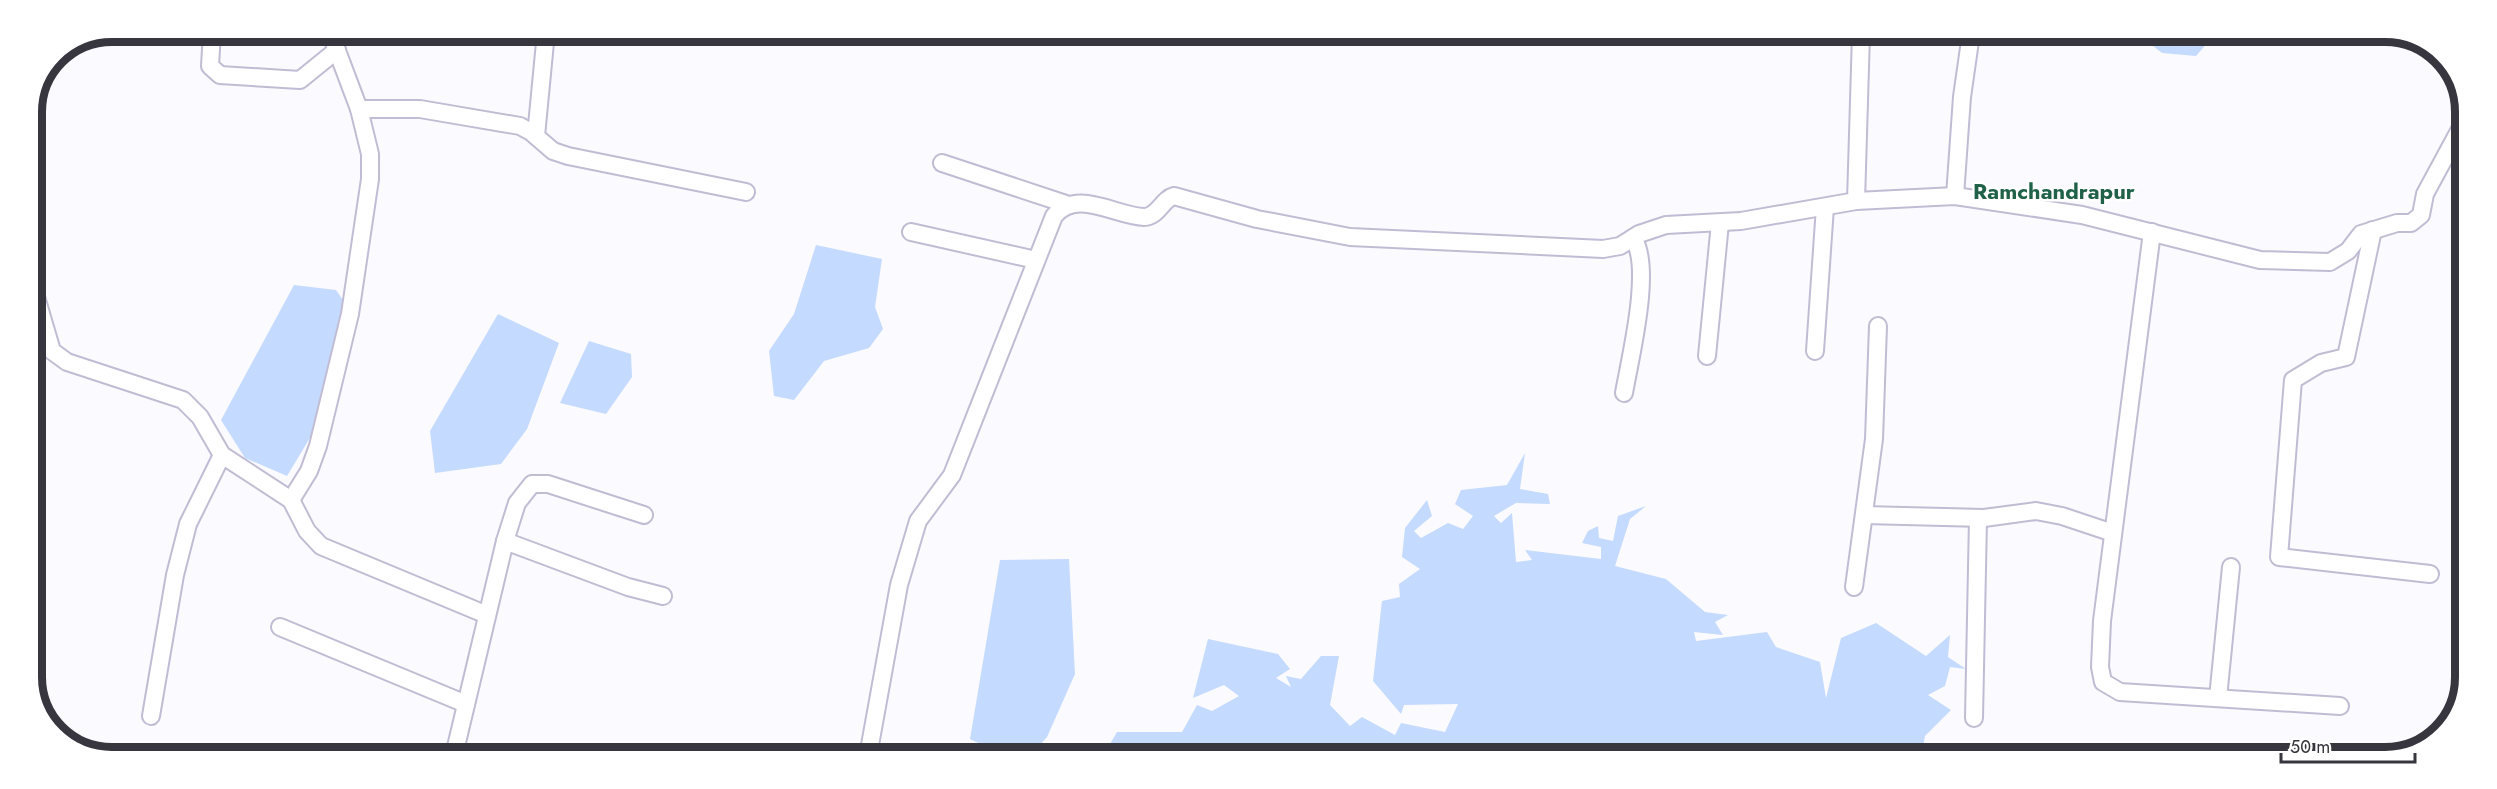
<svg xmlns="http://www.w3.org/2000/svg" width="2497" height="789" font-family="Jost,sans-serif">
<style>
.water{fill:#c4dafe}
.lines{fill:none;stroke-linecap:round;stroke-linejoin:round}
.street-casing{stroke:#c1bcd3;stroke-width:20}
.street{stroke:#fff;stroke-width:16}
.labels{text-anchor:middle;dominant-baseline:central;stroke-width:5;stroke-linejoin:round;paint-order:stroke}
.district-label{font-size:22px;font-weight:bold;fill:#206249;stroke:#fff}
.rim{fill:none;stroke:#37353e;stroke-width:8}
</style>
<rect width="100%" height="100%" fill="#fbfaff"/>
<g class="water">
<polygon points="2138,34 2215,34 2196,56 2162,53"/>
<polygon points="816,245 882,259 875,307 883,329 869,348 824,361 794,400 774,396 769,351 794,314"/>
<polygon points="294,285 336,290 349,309 322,418 287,476 245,458 221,420"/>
<polygon points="498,314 559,343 527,429 501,464 435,473 430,431"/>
<polygon points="589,341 631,354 632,377 606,414 560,403"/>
<polygon points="1525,453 1520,489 1548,494 1550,504 1516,503 1494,516 1501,523 1512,513 1516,562 1532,560 1525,550 1601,559 1601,547 1582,543 1588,531 1598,526 1599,538 1613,541 1618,516 1646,506 1630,519 1615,566 1666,579 1705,612 1728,615 1715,622 1723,635 1694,632 1696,641 1767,632 1776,647 1820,662 1826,698 1841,638 1876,623 1926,656 1950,635 1948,657 1966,669 1950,667 1945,686 1928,695 1951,710 1925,736 1921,757 1103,756 1117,732 1182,732 1197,705 1212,711 1239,696 1224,685 1193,698 1208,639 1278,654 1290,669 1276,678 1291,687 1286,676 1301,679 1321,656 1339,656 1330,705 1350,726 1362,717 1395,735 1401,723 1445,732 1458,704 1404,705 1401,714 1373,681 1382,601 1400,597 1399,584 1420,569 1402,557 1405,528 1427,500 1432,516 1414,531 1421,538 1448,523 1463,529 1473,516 1455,504 1461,490 1507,485"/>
<polygon points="1069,559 1075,674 1047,737 1032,754 1005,756 970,739 1000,560"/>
</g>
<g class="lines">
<g class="street-casing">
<g id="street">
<polyline points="212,32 210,66 220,75 300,80 337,50"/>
<polyline points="359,109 420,109 520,126 531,132 553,151 568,156 746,192"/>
<polyline points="536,136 546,32"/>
<polyline points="942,163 1069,205"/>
<polyline points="32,188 34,290 52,351 67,362 183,400 200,417 222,455 291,500 307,531 321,546 487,615"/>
<polyline points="1955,196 1962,97 1971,34"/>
<polyline points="1856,201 1861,34"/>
<polyline points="2373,230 2346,357 2321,363 2293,380 2279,557 2430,574"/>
<polyline points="911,232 1036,260"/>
<polyline points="2152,232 2102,621 2100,667 2103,682 2120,692 2340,706"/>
<polyline points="1815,351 1825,207"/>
<polyline points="1707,356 1720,223"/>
<path d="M1624 393C1630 358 1653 267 1633 238"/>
<polyline points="291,500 309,471 318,446 350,314 370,179 370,154 359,109 330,32"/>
<polyline points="1864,515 1984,518 2036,511 2062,516 2113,533"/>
<polyline points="505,541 628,587 663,596"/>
<polyline points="1854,587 1874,439 1878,326"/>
<polyline points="280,627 466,704"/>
<polyline points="2218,698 2231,567"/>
<polyline points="151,716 175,575 188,524 222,455"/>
<polyline points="1974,718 1978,518"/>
<polyline points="454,755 505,541 517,503 532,484 548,484 644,515"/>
<path d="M868 756 899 585 918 521 952 475 1054 216C1077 188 1115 216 1144 217 1158 217 1162 199 1174 196L1257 219 1350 237 1603 249 1620 246 1639 234 1666 225 1741 221 1856 201 1955 196 2082 215 2260 260 2330 262 2348 251 2361 234 2397 223H2411L2421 215 2425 194 2465 120"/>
</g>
</g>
<use href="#street" class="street"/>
</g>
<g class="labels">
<g class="district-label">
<text x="2054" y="191">Ramchandrapur</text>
</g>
</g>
<path d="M0 0H2497V789H0ZM112 42H2385A70 70 0 0 1 2455 112V677A70 70 0 0 1 2385 747H112A70 70 0 0 1 42 677V112A70 70 0 0 1 112 42Z" fill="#fff" fill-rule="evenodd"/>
<path class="rim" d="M112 42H2385A70 70 0 0 1 2455 112V677A70 70 0 0 1 2385 747H112A70 70 0 0 1 42 677V112A70 70 0 0 1 112 42Z"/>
<path d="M2281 753v9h134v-9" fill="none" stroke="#37353e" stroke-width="3"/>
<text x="2290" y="753" font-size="18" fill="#37353e" stroke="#ffffff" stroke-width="4.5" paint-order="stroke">50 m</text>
</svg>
